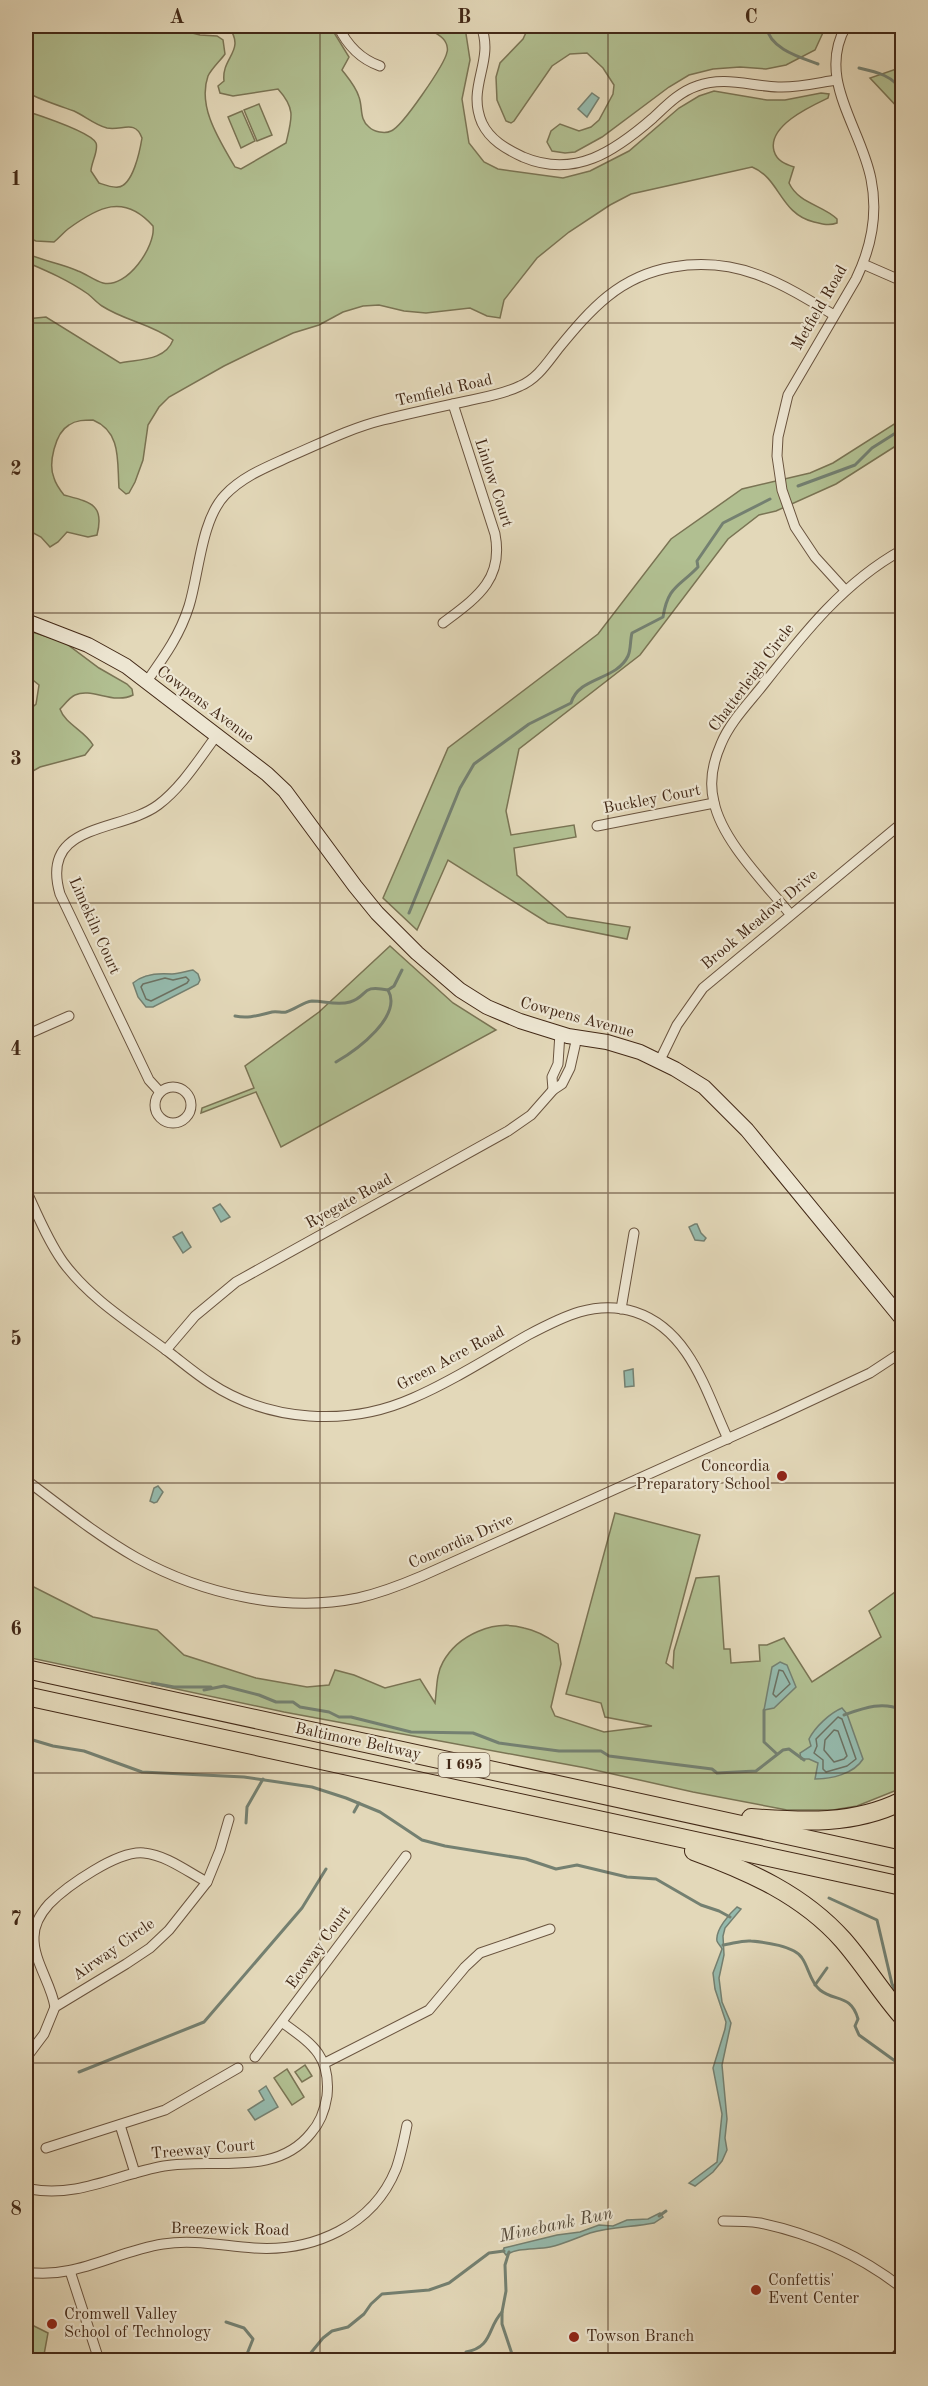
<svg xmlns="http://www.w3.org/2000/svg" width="928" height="2386" font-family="'Old Standard TT',serif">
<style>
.green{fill:#b1bf91;stroke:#7a7454;stroke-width:1.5}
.water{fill:#95baad;stroke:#748071;stroke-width:1.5}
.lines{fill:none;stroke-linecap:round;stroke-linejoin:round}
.shore{stroke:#6c7162;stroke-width:1.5}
.stream{stroke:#748071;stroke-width:3}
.street-casing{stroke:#6a543f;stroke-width:11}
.secondary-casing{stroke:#422816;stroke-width:16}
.highway-casing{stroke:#422816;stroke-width:20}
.street{stroke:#ede6d2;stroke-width:9}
.secondary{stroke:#ede6d2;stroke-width:14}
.highway{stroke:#e3d8b9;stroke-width:18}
.grid{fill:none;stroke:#422816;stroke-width:1.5;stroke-opacity:0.55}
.poi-dot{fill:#8f2418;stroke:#ede6d2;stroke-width:2}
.labels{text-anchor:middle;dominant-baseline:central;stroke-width:4.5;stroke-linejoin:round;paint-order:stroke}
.shield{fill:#ede6d2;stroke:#75614e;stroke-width:1.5}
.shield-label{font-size:15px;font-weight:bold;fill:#422816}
.street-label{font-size:16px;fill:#422816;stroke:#ede6d2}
.poi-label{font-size:16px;fill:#422816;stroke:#ede6d2;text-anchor:start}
.water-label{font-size:18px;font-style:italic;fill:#574c3c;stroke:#ede6d2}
.neatline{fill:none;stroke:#422816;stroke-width:2}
.grid-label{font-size:20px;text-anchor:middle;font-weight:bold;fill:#422816}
</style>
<rect width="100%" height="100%" fill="#e3d8b9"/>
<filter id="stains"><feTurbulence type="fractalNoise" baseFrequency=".00333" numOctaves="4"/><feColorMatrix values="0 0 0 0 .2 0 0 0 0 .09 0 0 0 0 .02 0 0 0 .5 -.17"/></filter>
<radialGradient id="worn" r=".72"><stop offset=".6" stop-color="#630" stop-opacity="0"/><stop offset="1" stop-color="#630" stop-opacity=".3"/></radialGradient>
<g class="green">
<path d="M26 26H165L200 35 217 36 223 40 225 54C220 61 212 68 208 76 197 107 220 141 235 167L241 169 286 143C292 118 296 109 278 89L233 96 220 93 218 86 224 81C221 57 247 51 228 26H330L349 57 342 70C349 79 356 87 359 97 363 108 359 119 369 127 374 132 385 134 391 131 402 127 445 64 447 52 448 50 447 45 446 43 442 34 428 30 420 26H462L466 34 470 60 462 99 469 143 484 162 498 169 563 178 590 171 629 151 679 108 699 96 714 91 767 100H785L821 93 829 94 828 98C811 106 767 126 774 151 777 161 785 164 794 167L789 183C799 204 823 205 837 219V223C829 226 822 224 814 222 780 214 780 178 752 167L631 194 610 205 569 232 537 258 504 300 500 318 487 316 470 308 426 313 404 311 379 305 363 306 343 312 319 325 293 333 261 348 224 366 169 397 159 407 148 425 143 460 135 482 129 493 126 494 119 488C117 462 122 432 93 420 85 420 76 420 69 425 55 433 48 464 54 478 56 485 60 490 64 495 90 502 105 504 97 535L88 537 67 532 58 542 50 547 41 537 26 529V434L28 413 26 401V319L46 317 120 363C139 359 165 361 173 340 152 324 125 321 102 306 97 303 93 298 88 294 68 280 47 271 26 262V253C42 261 61 263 78 271 86 274 95 281 103 283 127 289 156 246 153 226 124 193 98 207 68 229 63 233 59 238 54 242L36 241 26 237V111C38 115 91 132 96 143 99 150 91 163 91 171L99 183C105 185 113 188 118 187 133 186 140 150 142 138 135 119 122 131 107 128 95 125 85 116 74 111 57 105 41 100 26 92Z"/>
<polygon points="529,26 826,26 815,50 786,65 766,69 740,67 713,69 689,75 669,87 602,137 575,152 565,153 552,151 547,142 551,131 560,124 579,131 591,127 599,120 613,94 614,85 603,68 587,53 570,54 552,66 514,121 511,123 506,121 497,100 496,77 500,63 523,39"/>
<polygon points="902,67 902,112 870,78"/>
<polygon points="259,104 272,135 257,141 244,110"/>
<polygon points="242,111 255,141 241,148 228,117"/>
<polygon points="902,419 902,442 836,484 776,511 759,515 728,539 640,655 519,749 506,811 511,835 574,825 576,837 514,848 517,875 567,917 630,927 627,939 548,923 448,860 417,930 383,898 448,748 598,634 671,539 742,489 810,473 833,463"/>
<path d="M26 630 64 642 99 668 127 684 132 689 133 695C113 705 92 687 75 695 70 697 64 705 60 709 65 724 85 731 93 745L85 755 40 767 26 775V713L36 704 39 685 34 681 26 680Z"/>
<polygon points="390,946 453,1003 496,1030 281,1147 256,1092 201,1113 202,1108 254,1088 245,1066 319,1012"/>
<path d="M615 1513 700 1535 666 1663 673 1668 674 1651 696 1578 719 1576 724 1649H730L731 1663 760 1661 759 1645H767L784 1638 812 1682 881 1637 869 1611 902 1587V1788L857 1806 833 1810H787L693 1792 586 1768 284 1712 26 1657V1583L93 1617 157 1630 184 1655 256 1678 307 1687 329 1685 335 1670 354 1675 385 1688 420 1679 435 1703C437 1689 436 1674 443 1662 458 1635 494 1619 524 1628 535 1630 549 1638 558 1644L561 1664 551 1707 555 1716 604 1732 652 1726 605 1717 601 1703 566 1694Z"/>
<polygon points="305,2065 312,2076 302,2082 295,2072"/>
<polygon points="287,2069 304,2097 292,2105 274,2078"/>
<polygon points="26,2322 48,2333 43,2360 26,2360"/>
</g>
<g class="water">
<polygon points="592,93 599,98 587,117 578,109"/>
<path d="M193 970 198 974 200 980 198 984 153 1007H146L138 997 133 983C144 973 160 973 172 974 179 974 187 971 193 970Z"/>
<polygon points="220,1204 230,1217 221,1222 213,1208"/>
<polygon points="695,1224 697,1224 701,1233 706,1238 704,1241 695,1240 689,1227"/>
<polygon points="182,1232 191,1247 183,1253 173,1237"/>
<polygon points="633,1369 634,1386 625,1387 624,1371"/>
<polygon points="158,1486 163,1492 157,1502 154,1503 150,1501 154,1488"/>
<polygon points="780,1662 787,1665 796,1687 774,1708 764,1710 772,1667"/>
<path d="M842 1708 847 1714 863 1759C854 1774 831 1779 815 1779L818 1763 809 1759H801L800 1753 811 1746 809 1739C815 1727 830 1713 842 1708Z"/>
<path d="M737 1907 741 1909 725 1928 723 1936 724 1955 719 1978 722 2002 731 2023 722 2065 727 2119 725 2138 727 2150 722 2161 713 2172 695 2186 689 2183 717 2162 722 2114 713 2068 725 2029 726 2022 715 1989 713 1973 722 1949C721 1946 718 1944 717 1941 715 1930 730 1913 737 1907Z"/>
<polygon points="266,2086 278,2107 255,2120 248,2110 264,2100 259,2091"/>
<path d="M660 2213 663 2217 654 2223C634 2227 610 2227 590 2233 576 2238 564 2244 550 2247 535 2250 519 2247 506 2255L503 2251 504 2248 557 2235 580 2232 599 2225 613 2226 627 2220 648 2219Z"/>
</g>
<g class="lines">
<g class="shore">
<polygon points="186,977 189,980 187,983 151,1001 146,999 141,987 143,984 165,978 173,980"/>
<polygon points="779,1670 783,1671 790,1684 776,1697 773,1694"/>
<polygon points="838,1717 842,1719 856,1759 847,1766 826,1772 823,1769 823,1760 814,1753 817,1746 816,1739"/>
<polygon points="834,1730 838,1731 847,1756 844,1759 834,1762 824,1750 825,1740"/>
</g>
<g class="stream">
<path d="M766 26C770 49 799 57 818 64"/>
<path d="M859 68C877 72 894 76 902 92"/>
<polyline points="798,486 855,465 872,448 902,429"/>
<path d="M409 913 460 788 474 764 529 724 571 703C579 676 616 681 628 656 631 650 630 640 632 633L663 617C668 586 679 587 698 567L697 561 723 523 770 499"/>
<path d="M235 1016C249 1019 259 1015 272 1012 277 1011 282 1013 286 1012 296 1009 303 1002 312 1001 325 1001 337 1006 350 1002 369 996 360 984 388 990L394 986 402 970"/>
<path d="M336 1062C357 1050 403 1016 388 990"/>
<polyline points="152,1683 174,1687 211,1687"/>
<polyline points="204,1690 224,1686 259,1695 276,1702 293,1702 300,1707 329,1712 339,1717 351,1717 411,1732 473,1733 499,1743 559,1751 601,1751 609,1756 712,1769 717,1773 756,1771 783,1750 789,1749 804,1760"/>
<polyline points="764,1710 764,1742 777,1754"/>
<path d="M844 1715C864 1708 882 1701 902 1710"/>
<polyline points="26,1738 53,1746 84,1751 142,1772 244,1777 312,1787 346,1798 380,1812 422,1840 445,1846 526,1859 556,1869 577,1865 627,1877 656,1879 701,1905 719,1911 730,1917"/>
<polyline points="354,1812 359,1803"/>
<polyline points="246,1823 247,1807 263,1779"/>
<polyline points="829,1898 877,1920 892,1984 902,2003"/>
<path d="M723 1945C732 1944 742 1940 751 1941 764 1942 795 1946 802 1958 809 1968 810 1982 820 1990 835 2002 851 1994 858 2019L855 2026 859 2035 902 2066"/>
<polyline points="815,1985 827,1968"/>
<polyline points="79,2072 204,2022 302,1908 326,1869"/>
<polyline points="659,2216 666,2211"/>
<polyline points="509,2252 505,2265 506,2291 502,2312 502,2324 514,2360"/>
<polyline points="226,2322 244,2328 253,2339 247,2354 248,2360"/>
<path d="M466 2352C493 2347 487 2328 502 2312"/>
<polyline points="305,2360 323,2338 332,2331 348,2327 364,2314 371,2304 382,2294 429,2290 449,2283 489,2253 504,2251"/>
</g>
<g class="street-casing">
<g id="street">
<path d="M338 26C347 45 360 59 380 66"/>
<path d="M481 26C495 62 466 86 482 123 490 140 506 149 523 157 575 179 615 151 653 118 666 106 679 92 697 86 724 76 750 86 778 87 797 88 817 83 836 80"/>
<polyline points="863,264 902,281"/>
<path d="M845 590 815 557 795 527 782 490 777 456 778 437 788 395 856 279C871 248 878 213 871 179 861 127 816 79 846 26"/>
<path d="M443 623C476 598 504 580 495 534L453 404"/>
<path d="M147 681C164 657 180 635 189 606 199 574 201 520 225 495 243 476 267 467 291 456 321 443 351 428 383 420 411 413 439 407 467 401 485 397 504 394 520 386 537 379 547 363 558 349 591 309 619 276 673 267 738 256 781 283 834 315"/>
<polyline points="597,826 714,803"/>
<path d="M790 914C766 884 722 841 714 802 709 783 713 762 721 744 730 722 748 704 763 685 804 633 844 582 902 550"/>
<polyline points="26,1035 69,1016"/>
<polyline points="660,1060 677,1025 703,988 902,823"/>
<circle cx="173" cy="1105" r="18"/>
<polyline points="553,1090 552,1077 558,1064 560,1033"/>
<path d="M160 1092 149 1080 60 894C39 822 120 833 158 805 182 787 199 759 217 735"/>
<path d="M26 1190C37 1214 48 1241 63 1262 91 1300 133 1325 170 1353 183 1363 196 1374 210 1383 269 1422 348 1427 413 1398 453 1381 491 1356 528 1335 562 1317 596 1299 635 1312 690 1330 706 1392 728 1439"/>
<polyline points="621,1309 634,1233"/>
<polyline points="166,1350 195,1316 236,1282 508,1131 531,1115 553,1090 562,1084 570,1068 577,1037"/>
<path d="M26 1480C62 1507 98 1536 137 1558 202 1594 285 1613 358 1598 380 1593 401 1585 422 1576L778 1416 870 1373 902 1352"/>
<path d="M55 2007C51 1983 33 1960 34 1937 34 1925 41 1913 49 1904 67 1886 118 1850 144 1853 166 1855 188 1872 207 1882"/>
<polyline points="255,2057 406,1856"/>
<polyline points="26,2058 44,2034 55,2007 126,1964 150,1948 169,1930 207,1882 220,1850 229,1819"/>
<polyline points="325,2063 429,2010 465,1967 480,1953 550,1929"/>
<polyline points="120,2125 135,2173"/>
<polyline points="46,2148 165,2110 238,2068"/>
<path d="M30 2189C78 2198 118 2174 164 2166 214 2157 275 2178 311 2133 320 2123 325 2109 327 2096 331 2056 312 2044 283 2023"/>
<path d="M723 2221C735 2221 748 2221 760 2223 812 2234 861 2256 902 2288"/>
<polyline points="70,2271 99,2360"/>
<path d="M26 2272C74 2280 116 2251 163 2244 194 2239 223 2246 254 2248 313 2252 373 2226 396 2169 401 2155 404 2140 407 2125"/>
</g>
</g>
<g class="secondary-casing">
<g id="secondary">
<polyline points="26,621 88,645 126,666 267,774 285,791 355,886 377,913 417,953 460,990 487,1007 520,1021 568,1036 607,1042 640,1052 675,1069 704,1087 747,1130 902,1319"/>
<polyline points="896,2360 902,2353"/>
</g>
</g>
<g class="highway-casing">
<g id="highway">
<polyline points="26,1669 902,1860"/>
<polyline points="26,1696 902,1886"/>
<path d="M751 1818C803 1822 854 1825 902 1801"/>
<path d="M694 1851C749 1871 803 1895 843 1940 864 1964 881 1992 902 2016"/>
</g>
</g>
<use href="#street" class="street"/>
<use href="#secondary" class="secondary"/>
<use href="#highway" class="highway"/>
</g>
<path class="grid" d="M320 26V2360M608 26V2360M26 323H902M26 613H902M26 903H902M26 1193H902M26 1483H902M26 1773H902M26 2063H902"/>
<g class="poi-dot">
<circle cx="782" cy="1476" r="6"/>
<circle cx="756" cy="2290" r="6"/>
<circle cx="52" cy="2324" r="6"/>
<circle cx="574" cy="2337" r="6"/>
</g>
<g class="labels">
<rect class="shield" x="438.5" y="1753" width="51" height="24" rx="4.5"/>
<g class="shield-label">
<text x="464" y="1765">I 695</text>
</g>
<g class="street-label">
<text transform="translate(820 308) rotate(-60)">Metfield Road</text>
<text transform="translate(444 391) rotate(-13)">Temfield Road</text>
<text transform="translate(493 483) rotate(72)">Linlow Court</text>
<text transform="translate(752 678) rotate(-53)">Chatterleigh Circle</text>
<text transform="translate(205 705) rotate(37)">Cowpens Avenue</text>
<text transform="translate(652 800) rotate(-11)">Buckley Court</text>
<text transform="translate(760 920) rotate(-40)">Brook Meadow Drive</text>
<text transform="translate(94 926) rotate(66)">Limekiln Court</text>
<text transform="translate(577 1018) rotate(15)">Cowpens Avenue</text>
<text transform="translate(349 1202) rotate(-29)">Ryegate Road</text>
<text transform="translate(451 1359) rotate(-28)">Green Acre Road</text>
<text transform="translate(461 1542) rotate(-24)">Concordia Drive</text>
<text transform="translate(358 1742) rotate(12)">Baltimore Beltway</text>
<text transform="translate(319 1948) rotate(-54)">Ecoway Court</text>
<text transform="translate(114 1950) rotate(-35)">Airway Circle</text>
<text transform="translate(203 2150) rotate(-5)">Treeway Court</text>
<text transform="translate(230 2230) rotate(1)">Breezewick Road</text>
</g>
<g class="poi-label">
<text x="770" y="1467" text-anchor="end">Concordia<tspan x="770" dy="18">Preparatory School</tspan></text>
<text x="768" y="2281">Confettis'<tspan x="768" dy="18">Event Center</tspan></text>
<text x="64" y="2315">Cromwell Valley<tspan x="64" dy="18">School of Technology</tspan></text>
<text x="586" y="2337">Towson Branch</text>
</g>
<g class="water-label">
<text transform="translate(556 2225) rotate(-12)">Minebank Run</text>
</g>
</g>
<rect width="928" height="2386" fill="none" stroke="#e3d8b9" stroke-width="66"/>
<rect x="33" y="33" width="862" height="2320" class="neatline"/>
<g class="grid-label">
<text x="177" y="23">A</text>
<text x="464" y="23">B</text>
<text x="751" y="23">C</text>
<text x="16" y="185">1</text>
<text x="16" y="475">2</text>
<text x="16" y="765">3</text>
<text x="16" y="1055">4</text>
<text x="16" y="1345">5</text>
<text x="16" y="1635">6</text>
<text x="16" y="1925">7</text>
<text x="16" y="2215">8</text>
</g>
<rect width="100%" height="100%" filter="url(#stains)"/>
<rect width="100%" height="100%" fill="url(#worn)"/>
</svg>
